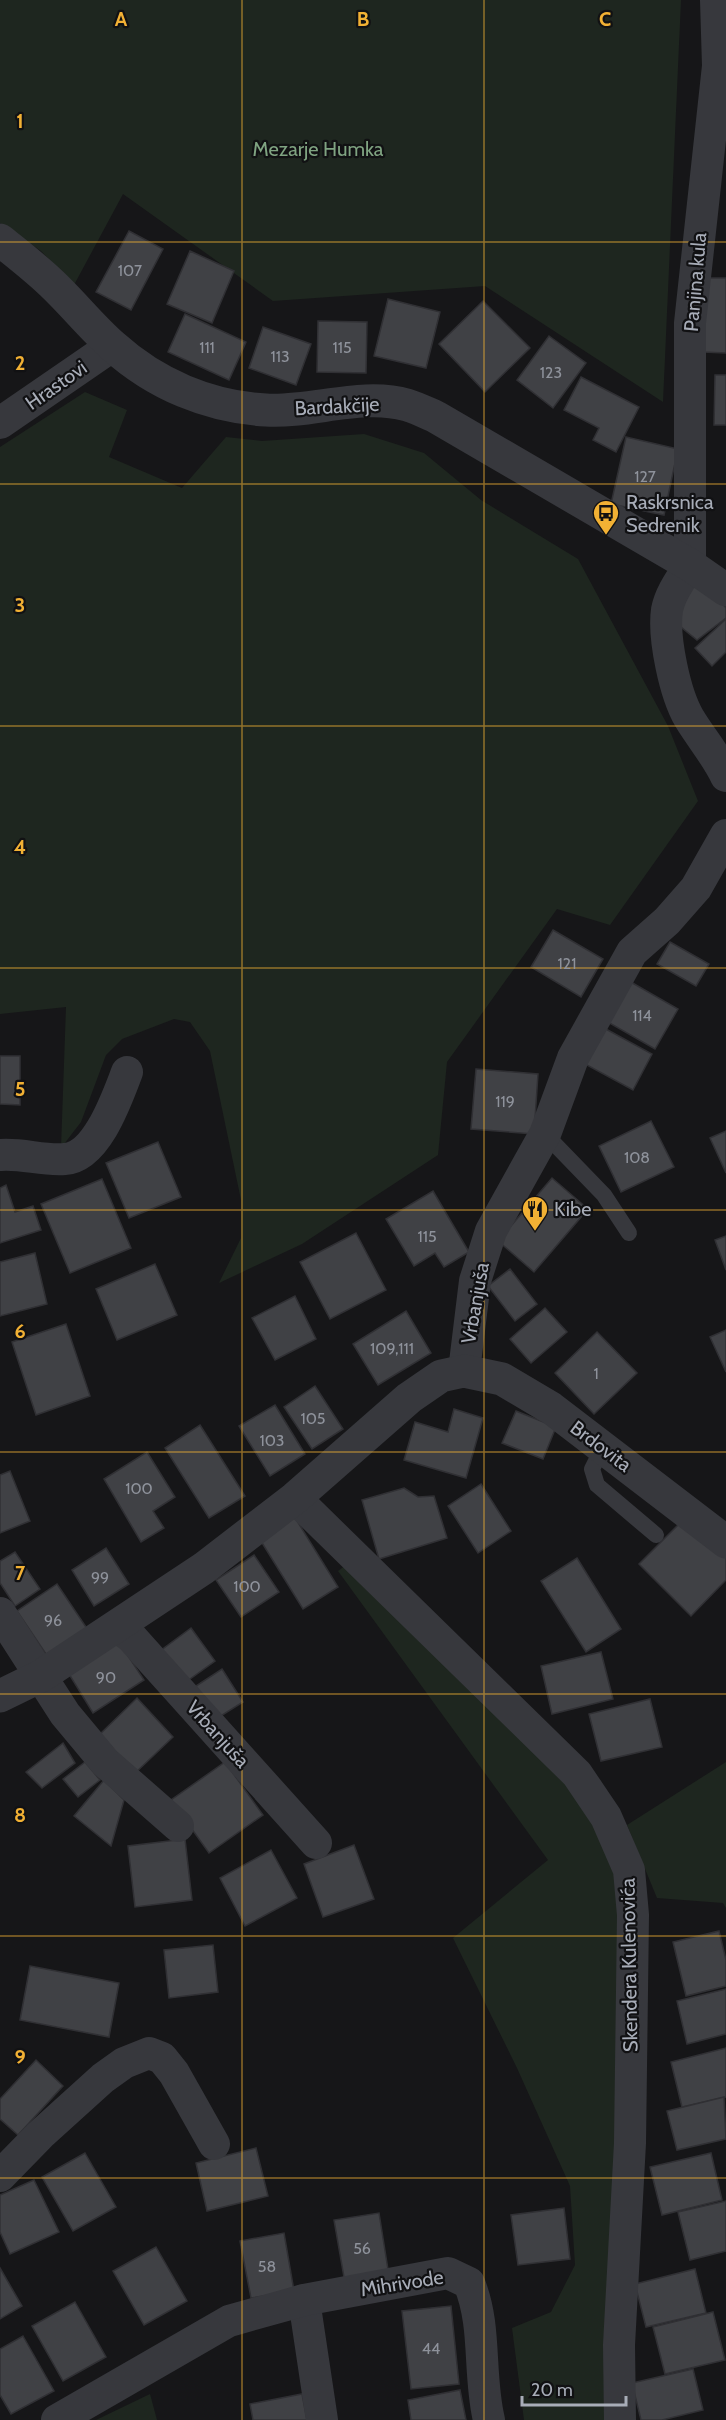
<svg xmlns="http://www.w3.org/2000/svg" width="726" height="2420" font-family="Cabin,sans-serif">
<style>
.green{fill:#1e261f}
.building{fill:#404145;stroke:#303034;stroke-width:1.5}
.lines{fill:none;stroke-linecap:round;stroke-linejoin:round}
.service{stroke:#37383d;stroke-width:16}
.minor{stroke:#37383d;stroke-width:32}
.tertiary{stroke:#37383d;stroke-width:33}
.grid{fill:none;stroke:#f2b134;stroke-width:1.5;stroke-opacity:0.55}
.labels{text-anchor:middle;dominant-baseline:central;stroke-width:4.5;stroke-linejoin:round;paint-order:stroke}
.number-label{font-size:16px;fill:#8e929b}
.park-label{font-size:20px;fill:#7fa381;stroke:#111113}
.street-label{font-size:20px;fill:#a8adb8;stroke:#111113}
.poi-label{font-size:20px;fill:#a8adb8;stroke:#111113;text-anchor:start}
.grid-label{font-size:20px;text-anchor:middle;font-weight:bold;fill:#f2b134;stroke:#111113;stroke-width:4.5;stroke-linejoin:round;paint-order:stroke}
</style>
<rect width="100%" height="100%" fill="#161618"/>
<g class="green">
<polygon points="0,0 681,0 663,402 485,286 273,301 123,194 74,285 41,251 0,223"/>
<polygon points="85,392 127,410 109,457 182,488 226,437 262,441 364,434 424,453 481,500 578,559 668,726 698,801 610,925 557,909 447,1062 438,1155 302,1244 219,1283 241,1238 241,1200 210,1051 190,1022 174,1019 122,1039 106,1055 81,1122 61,1148 66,1007 0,1014 0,447"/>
<polygon points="346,1565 564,1778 591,1813 622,1889 612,2420 524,2420 512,2328 551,2312 575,2265 570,2186 517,2068 453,1938 548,1860 338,1571"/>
<polygon points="726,1762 726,1908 723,1903 657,1898 627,1825"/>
<polygon points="150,2394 157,2420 96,2420"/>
</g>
<g class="building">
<polygon points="129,231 163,249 131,310 96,292"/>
<polygon points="190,251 234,271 212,323 167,304"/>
<polygon points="703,278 726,278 726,353 703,352"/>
<polygon points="388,299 440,312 426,368 374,356"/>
<polygon points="483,301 530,348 485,392 439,344"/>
<polygon points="185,314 246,342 229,380 168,352"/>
<polygon points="318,321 367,322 366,373 317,372"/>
<polygon points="263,327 311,344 296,385 249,368"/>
<polygon points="549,336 586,363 553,408 517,380"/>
<polygon points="715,375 726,375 726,425 714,425"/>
<polygon points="581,377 639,407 616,452 593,440 599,428 564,410"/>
<polygon points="626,437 678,449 664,515 611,504"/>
<polygon points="685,584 714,593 726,608 726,618 697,640 671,619"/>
<polygon points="726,619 726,652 712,666 695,648"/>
<polygon points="553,930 603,959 581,997 531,967"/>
<polygon points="670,942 709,964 696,986 657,964"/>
<polygon points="629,981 678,1009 655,1049 606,1021"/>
<polygon points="604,1028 652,1054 633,1090 585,1064"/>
<polygon points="0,1056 20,1056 20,1105 0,1104"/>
<polygon points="476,1069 538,1074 534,1134 471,1129"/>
<polygon points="651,1121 674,1167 621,1192 599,1146"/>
<polygon points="726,1131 726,1173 710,1138"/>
<polygon points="158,1142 181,1197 129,1218 106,1163"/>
<polygon points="552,1178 588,1209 534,1272 498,1241"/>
<polygon points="102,1179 131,1248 70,1273 41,1204"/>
<polygon points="6,1185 15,1212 33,1206 41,1230 0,1243 0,1188"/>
<polygon points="433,1191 469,1252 444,1267 435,1253 414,1266 386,1219"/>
<polygon points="356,1233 386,1290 330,1319 300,1262"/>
<polygon points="726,1236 726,1270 715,1240"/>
<polygon points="35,1253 47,1304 0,1316 0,1262"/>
<polygon points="155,1264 177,1315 117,1340 96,1289"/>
<polygon points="510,1269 537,1304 515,1321 488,1286"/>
<polygon points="295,1296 316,1339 275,1360 252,1318"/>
<polygon points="545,1308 567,1332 531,1363 510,1339"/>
<polygon points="406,1311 431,1353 378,1385 353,1344"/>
<polygon points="66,1324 90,1396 36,1415 12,1342"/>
<polygon points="726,1330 726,1372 710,1337"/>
<polygon points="597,1332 637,1373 594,1414 555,1373"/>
<polygon points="315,1386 343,1429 312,1449 284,1407"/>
<polygon points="275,1405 305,1454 270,1476 239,1426"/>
<polygon points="454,1409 483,1418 466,1478 404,1460 415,1422 448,1432"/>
<polygon points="516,1411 556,1427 543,1459 502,1443"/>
<polygon points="200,1425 245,1496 209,1518 165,1448"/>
<polygon points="147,1452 175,1497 153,1511 164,1528 141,1542 104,1479"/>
<polygon points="10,1471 30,1521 0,1533 0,1475"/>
<polygon points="481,1484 511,1531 478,1553 448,1506"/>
<polygon points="404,1488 418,1497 434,1496 447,1538 379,1559 362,1500"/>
<polygon points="294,1516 338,1587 303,1609 259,1538"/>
<polygon points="686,1517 726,1556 726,1580 691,1616 639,1564"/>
<polygon points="106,1548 129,1584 94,1606 72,1570"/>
<polygon points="15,1552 40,1589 15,1606 0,1583 0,1561"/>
<polygon points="254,1555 279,1592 241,1617 216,1580"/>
<polygon points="577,1558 621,1629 586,1652 541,1581"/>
<polygon points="57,1584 88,1630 48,1657 17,1611"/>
<polygon points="191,1628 215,1661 183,1684 160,1651"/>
<polygon points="119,1642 144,1680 93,1713 69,1674"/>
<polygon points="601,1652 613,1699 552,1714 541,1666"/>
<polygon points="222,1669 243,1702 216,1719 196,1686"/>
<polygon points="137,1698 173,1737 132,1776 96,1738"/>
<polygon points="650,1699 662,1747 601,1761 589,1714"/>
<polygon points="63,1743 75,1763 42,1788 26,1772"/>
<polygon points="85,1762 100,1780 78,1797 63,1779"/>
<polygon points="225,1762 263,1815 209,1853 171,1800"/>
<polygon points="104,1780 124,1800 111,1846 74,1816"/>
<polygon points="185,1839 192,1900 135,1907 128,1846"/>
<polygon points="354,1845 374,1899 323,1917 304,1864"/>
<polygon points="271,1850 297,1898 245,1926 220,1878"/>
<polygon points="719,1931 726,1960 726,1986 686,1996 673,1942"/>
<polygon points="213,1945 218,1992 169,1998 164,1950"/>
<polygon points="30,1966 119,1983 109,2037 20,2020"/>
<polygon points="726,1989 726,2034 687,2044 677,2001"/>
<polygon points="726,2048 726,2097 682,2107 671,2062"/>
<polygon points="36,2060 63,2086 18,2135 0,2119 0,2099"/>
<polygon points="724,2097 726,2139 677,2150 667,2111"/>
<polygon points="256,2148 268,2196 207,2211 196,2163"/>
<polygon points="85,2153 116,2207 73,2231 42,2177"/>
<polygon points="711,2153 722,2200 662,2215 650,2167"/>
<polygon points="34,2180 59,2232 10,2254 0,2232 0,2195"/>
<polygon points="726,2201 726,2251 690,2260 678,2212"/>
<polygon points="564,2208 570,2259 518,2265 511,2215"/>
<polygon points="379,2213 389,2276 345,2283 334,2220"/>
<polygon points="284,2233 294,2291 251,2298 240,2241"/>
<polygon points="156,2247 187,2301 144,2325 113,2271"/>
<polygon points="0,2268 22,2306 0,2319"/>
<polygon points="695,2269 706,2313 646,2327 635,2284"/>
<polygon points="75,2302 106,2357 63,2381 32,2326"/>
<polygon points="451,2306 459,2384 411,2389 402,2311"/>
<polygon points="713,2312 725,2360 665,2374 653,2327"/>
<polygon points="23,2336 54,2391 11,2414 0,2395 0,2349"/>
<polygon points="693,2369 703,2410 662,2420 641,2420 632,2383"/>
<polygon points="460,2390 466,2420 411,2420 408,2400"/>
<polygon points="302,2394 307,2420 253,2420 250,2404"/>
</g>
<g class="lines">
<g class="service">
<polyline points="545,1134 604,1195 629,1233"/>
<polyline points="603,1447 592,1469 597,1485 656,1535"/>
</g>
<g class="minor">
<path d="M716 0 718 66 690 323V565C681 579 670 594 667 610 663 638 675 694 689 718 701 738 716 755 726 776"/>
<polyline points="0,423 112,346"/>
<path d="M0 1155C22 1153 43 1161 65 1159 97 1157 117 1098 127 1072"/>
<polyline points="464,1371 475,1281 491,1231 545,1134 573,1058 632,952 667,921 696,888 726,835"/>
<polyline points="295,1498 577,1774 606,1817 629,1870 633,1915 630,2143 619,2345 620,2420"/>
<polyline points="0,1613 65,1714 105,1762 178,1826"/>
<polyline points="118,1627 132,1638 316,1843"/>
<polyline points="0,2176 40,2135 103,2078 124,2063 149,2053 162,2058 174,2073 214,2144"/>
<polyline points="304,2300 322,2420"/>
<path d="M57 2420 229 2321 304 2300 448 2273 469 2283C487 2326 478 2375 489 2420"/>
</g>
<g class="tertiary">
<path d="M0 240C16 253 33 266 49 281 71 301 90 326 113 346 155 384 209 407 266 410 311 413 362 392 407 405 417 408 427 413 436 417L690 565 726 590"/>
<polyline points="0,1696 41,1676 204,1568 295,1498 409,1398 441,1376 464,1371 502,1379 551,1408 726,1542"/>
</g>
</g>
<path class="grid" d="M242 0V2420M484 0V2420M0 242H726M0 484H726M0 726H726M0 968H726M0 1210H726M0 1452H726M0 1694H726M0 1936H726M0 2178H726"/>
<defs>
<g id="bus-pin" transform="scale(1.35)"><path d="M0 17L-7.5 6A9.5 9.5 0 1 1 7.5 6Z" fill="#f2b134" stroke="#111113"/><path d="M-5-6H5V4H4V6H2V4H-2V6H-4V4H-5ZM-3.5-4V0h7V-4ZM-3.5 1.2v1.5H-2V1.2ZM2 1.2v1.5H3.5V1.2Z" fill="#111"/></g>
<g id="restaurant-pin" transform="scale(1.35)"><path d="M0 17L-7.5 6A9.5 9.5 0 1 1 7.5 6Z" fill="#f2b134" stroke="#111113"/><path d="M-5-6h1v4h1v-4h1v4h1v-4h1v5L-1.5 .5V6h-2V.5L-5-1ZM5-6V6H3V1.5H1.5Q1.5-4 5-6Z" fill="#111"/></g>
</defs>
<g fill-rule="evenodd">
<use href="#bus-pin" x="606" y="513"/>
<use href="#restaurant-pin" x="535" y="1209"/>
</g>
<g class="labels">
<g class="number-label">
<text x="130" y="270">107</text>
<text x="207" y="347">111</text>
<text x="342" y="347">115</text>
<text x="280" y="356">113</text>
<text x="551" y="372">123</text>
<text x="645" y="476">127</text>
<text x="567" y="963">121</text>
<text x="642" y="1015">114</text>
<text x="505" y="1101">119</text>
<text x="637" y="1157">108</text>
<text x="427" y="1236">115</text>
<text x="392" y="1348">109,111</text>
<text x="596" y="1373">1</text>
<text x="313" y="1418">105</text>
<text x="272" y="1440">103</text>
<text x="139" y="1488">100</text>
<text x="100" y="1577">99</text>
<text x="247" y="1586">100</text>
<text x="53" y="1620">96</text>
<text x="106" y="1677">90</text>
<text x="362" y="2248">56</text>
<text x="267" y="2266">58</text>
<text x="431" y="2348">44</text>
</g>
<g class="park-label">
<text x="318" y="149">Mezarje Humka</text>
</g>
<g class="street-label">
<text transform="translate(695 282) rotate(-85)">Panjina kula</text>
<text transform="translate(56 385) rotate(-35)">Hrastovi</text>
<text transform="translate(337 406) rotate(-3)">Bardakčije</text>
<text transform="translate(475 1303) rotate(-80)">Vrbanjuša</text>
<text transform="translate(601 1446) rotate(37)">Brdovita</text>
<text transform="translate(218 1734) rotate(48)">Vrbanjuša</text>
<text transform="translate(629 1965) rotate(-91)">Skendera Kulenovića</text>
<text transform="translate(402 2283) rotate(-9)">Mihrivode</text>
</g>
<g class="poi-label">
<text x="626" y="502">Raskrsnica<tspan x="626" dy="23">Sedrenik</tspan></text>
<text x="554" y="1209">Kibe</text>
</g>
</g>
<g class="grid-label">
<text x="121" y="26">A</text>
<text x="363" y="26">B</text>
<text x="605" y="26">C</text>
<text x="20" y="128">1</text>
<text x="20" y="370">2</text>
<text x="20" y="612">3</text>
<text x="20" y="854">4</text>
<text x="20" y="1096">5</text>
<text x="20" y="1338">6</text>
<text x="20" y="1580">7</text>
<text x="20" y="1822">8</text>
<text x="20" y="2064">9</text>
</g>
<path d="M522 2396v9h104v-9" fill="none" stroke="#a8adb8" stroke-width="3"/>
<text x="531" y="2396" font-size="18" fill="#a8adb8" stroke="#111113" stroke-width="4.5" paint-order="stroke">20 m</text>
</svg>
